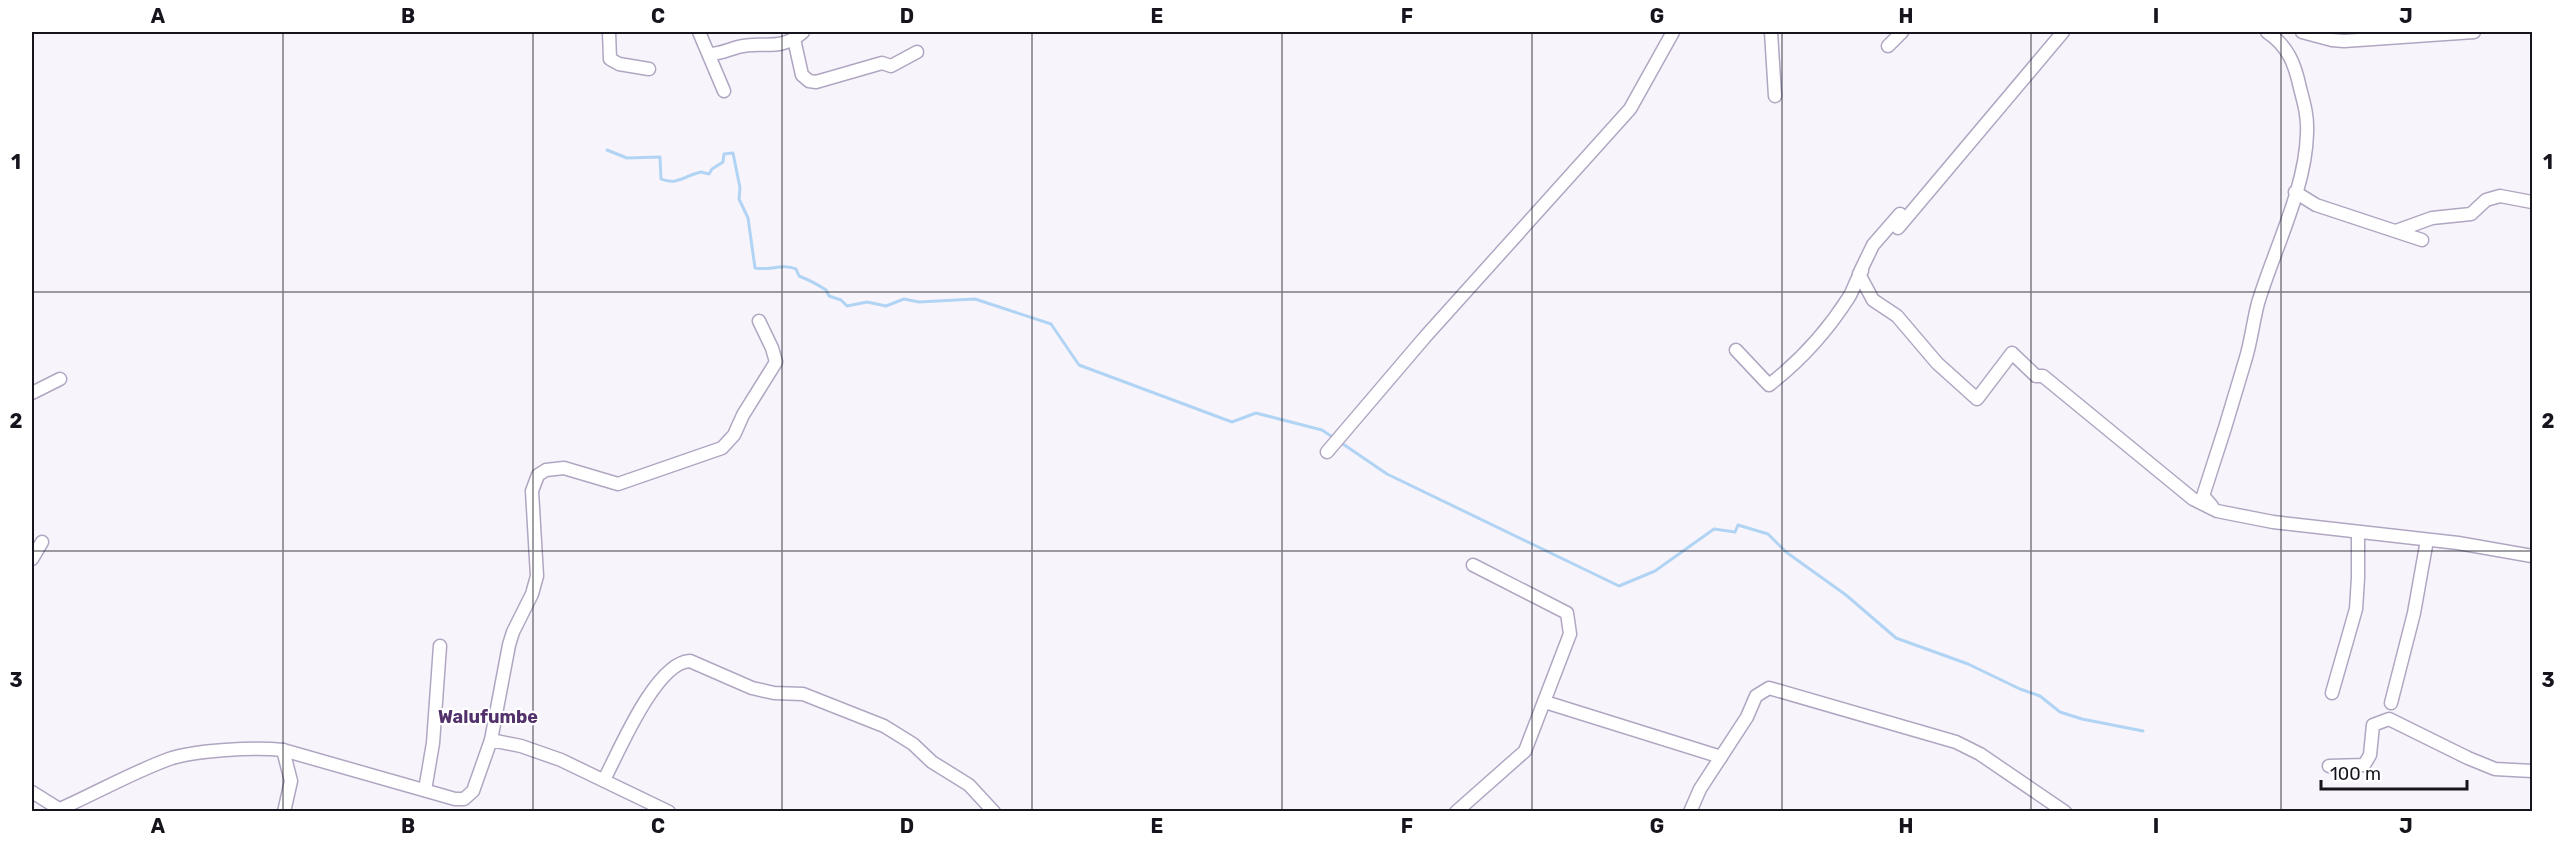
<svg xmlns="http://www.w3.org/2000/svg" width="2564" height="843" font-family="Rubik,sans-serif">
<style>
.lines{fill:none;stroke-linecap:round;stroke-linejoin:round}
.stream{stroke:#b2d4f4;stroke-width:3}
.minor-casing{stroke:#b0a6c2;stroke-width:15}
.minor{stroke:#fff;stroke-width:12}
.grid{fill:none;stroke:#18141e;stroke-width:1.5;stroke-opacity:0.55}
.labels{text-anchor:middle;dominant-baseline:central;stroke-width:4.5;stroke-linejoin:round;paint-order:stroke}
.quarter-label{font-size:18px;font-weight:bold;fill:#53326c;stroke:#fff}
.neatline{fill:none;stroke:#18141e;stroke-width:2}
.grid-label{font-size:20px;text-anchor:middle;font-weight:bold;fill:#18141e}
</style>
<rect width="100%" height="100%" fill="#f7f5fb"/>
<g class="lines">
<g class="stream">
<path d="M607 150 627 158 660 157 661 179C677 186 686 175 701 172L709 174 712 169 723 162 724 154 733 153 740 188 739 199 748 218 755 268C770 271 783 263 796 269L799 276C809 280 817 284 826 290L829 296 841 300 847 306 867 302 886 306 904 299 919 302 975 299 1051 324 1079 365 1232 422 1256 413 1322 430 1334 438"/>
<polyline points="1340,442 1387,474 1619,586 1655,571 1714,529 1735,532 1738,525 1768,534 1786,552 1846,595 1896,638 1968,664 2020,689 2040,696 2060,712 2082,719 2143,731"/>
</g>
<g class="minor-casing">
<g id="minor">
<polyline points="609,32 610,59 619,64 649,69"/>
<polyline points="699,32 724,91"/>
<polyline points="1771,32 1775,96"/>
<polyline points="2302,32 2332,40 2344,41 2474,32"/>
<polyline points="794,39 802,75 809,81 816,82 882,63 891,66 917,52"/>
<polyline points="1888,46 1902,32"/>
<path d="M709 54C721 54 727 50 738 47 762 40 779 53 803 32"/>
<polyline points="2295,192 2316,205 2422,240"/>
<polyline points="1900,214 1873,245 1859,274 1873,300 1897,316 1937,363 1977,399 2012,353 2036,376 2043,376 2193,499 2217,511 2273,522 2458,543 2532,556"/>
<polyline points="1898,228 2063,32"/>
<polyline points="2396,231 2432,218 2471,214 2486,200 2500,196 2532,202"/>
<path d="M1736 350 1769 385C1800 361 1828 330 1849 297 1854 289 1856 279 1862 271"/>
<polyline points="32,393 60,379"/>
<polyline points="1327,452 1425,337 1630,109 1673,32"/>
<path d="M2212 506 2203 496C2218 451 2232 406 2245 361 2251 342 2253 322 2258 303 2274 250 2306 188 2307 133 2308 117 2304 103 2300 88 2295 64 2288 46 2267 32"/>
<polyline points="32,559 42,542"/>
<polyline points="2332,693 2356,609 2358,578 2358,533"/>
<polyline points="1545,702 1721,757"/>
<polyline points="2391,703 2414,613 2427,540"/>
<polyline points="491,740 509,645 513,632 532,594 537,576 532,491 538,475 546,470 564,468 618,484 722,448 734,435 743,415 776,362 772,348 759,321"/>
<polyline points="283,750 291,781 284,812"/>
<polyline points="2329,766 2364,765 2370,755 2373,725 2389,719 2468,758 2495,769 2532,771"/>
<path d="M604 780C619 751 656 662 690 661L752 688 774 693 803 694 884 726 913 744 932 762 969 785 994 812"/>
<polyline points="425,790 433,743 440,646"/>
<polyline points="32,792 64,812"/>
<path d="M60 809C96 793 131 773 169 759 195 750 255 747 283 750L455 799H464L473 791 491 740 521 746 561 760 669 812"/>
<polyline points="1456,812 1525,751 1570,634 1567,613 1473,565"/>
<polyline points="1690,812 1700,789 1747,717 1756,696 1769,688 1956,742 1980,754 2065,812"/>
</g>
</g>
<use href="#minor" class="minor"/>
</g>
<path class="grid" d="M283 32V812M533 32V812M782 32V812M1032 32V812M1282 32V812M1532 32V812M1782 32V812M2031 32V812M2281 32V812M32 292H2532M32 551H2532"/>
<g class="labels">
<g class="quarter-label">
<text x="488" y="717">Walufumbe</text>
</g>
</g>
<rect width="2564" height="843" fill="none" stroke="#ffffff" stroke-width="66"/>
<path d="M2321 780v9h146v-9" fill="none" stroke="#18141e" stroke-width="3"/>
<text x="2330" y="780" font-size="18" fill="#18141e" stroke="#ffffff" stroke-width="4.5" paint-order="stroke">100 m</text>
<rect x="33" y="33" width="2498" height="777" class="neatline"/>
<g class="grid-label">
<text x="158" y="23">A</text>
<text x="408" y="23">B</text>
<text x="658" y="23">C</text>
<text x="907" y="23">D</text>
<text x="1157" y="23">E</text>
<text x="1407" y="23">F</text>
<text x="1657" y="23">G</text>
<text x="1906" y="23">H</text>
<text x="2156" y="23">I</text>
<text x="2406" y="23">J</text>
<text x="16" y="169">1</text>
<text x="2548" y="169">1</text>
<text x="16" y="428">2</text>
<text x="2548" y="428">2</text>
<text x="16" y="687">3</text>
<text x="2548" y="687">3</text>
<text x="158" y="833">A</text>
<text x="408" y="833">B</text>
<text x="658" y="833">C</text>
<text x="907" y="833">D</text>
<text x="1157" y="833">E</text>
<text x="1407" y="833">F</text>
<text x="1657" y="833">G</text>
<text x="1906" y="833">H</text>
<text x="2156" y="833">I</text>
<text x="2406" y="833">J</text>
</g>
</svg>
